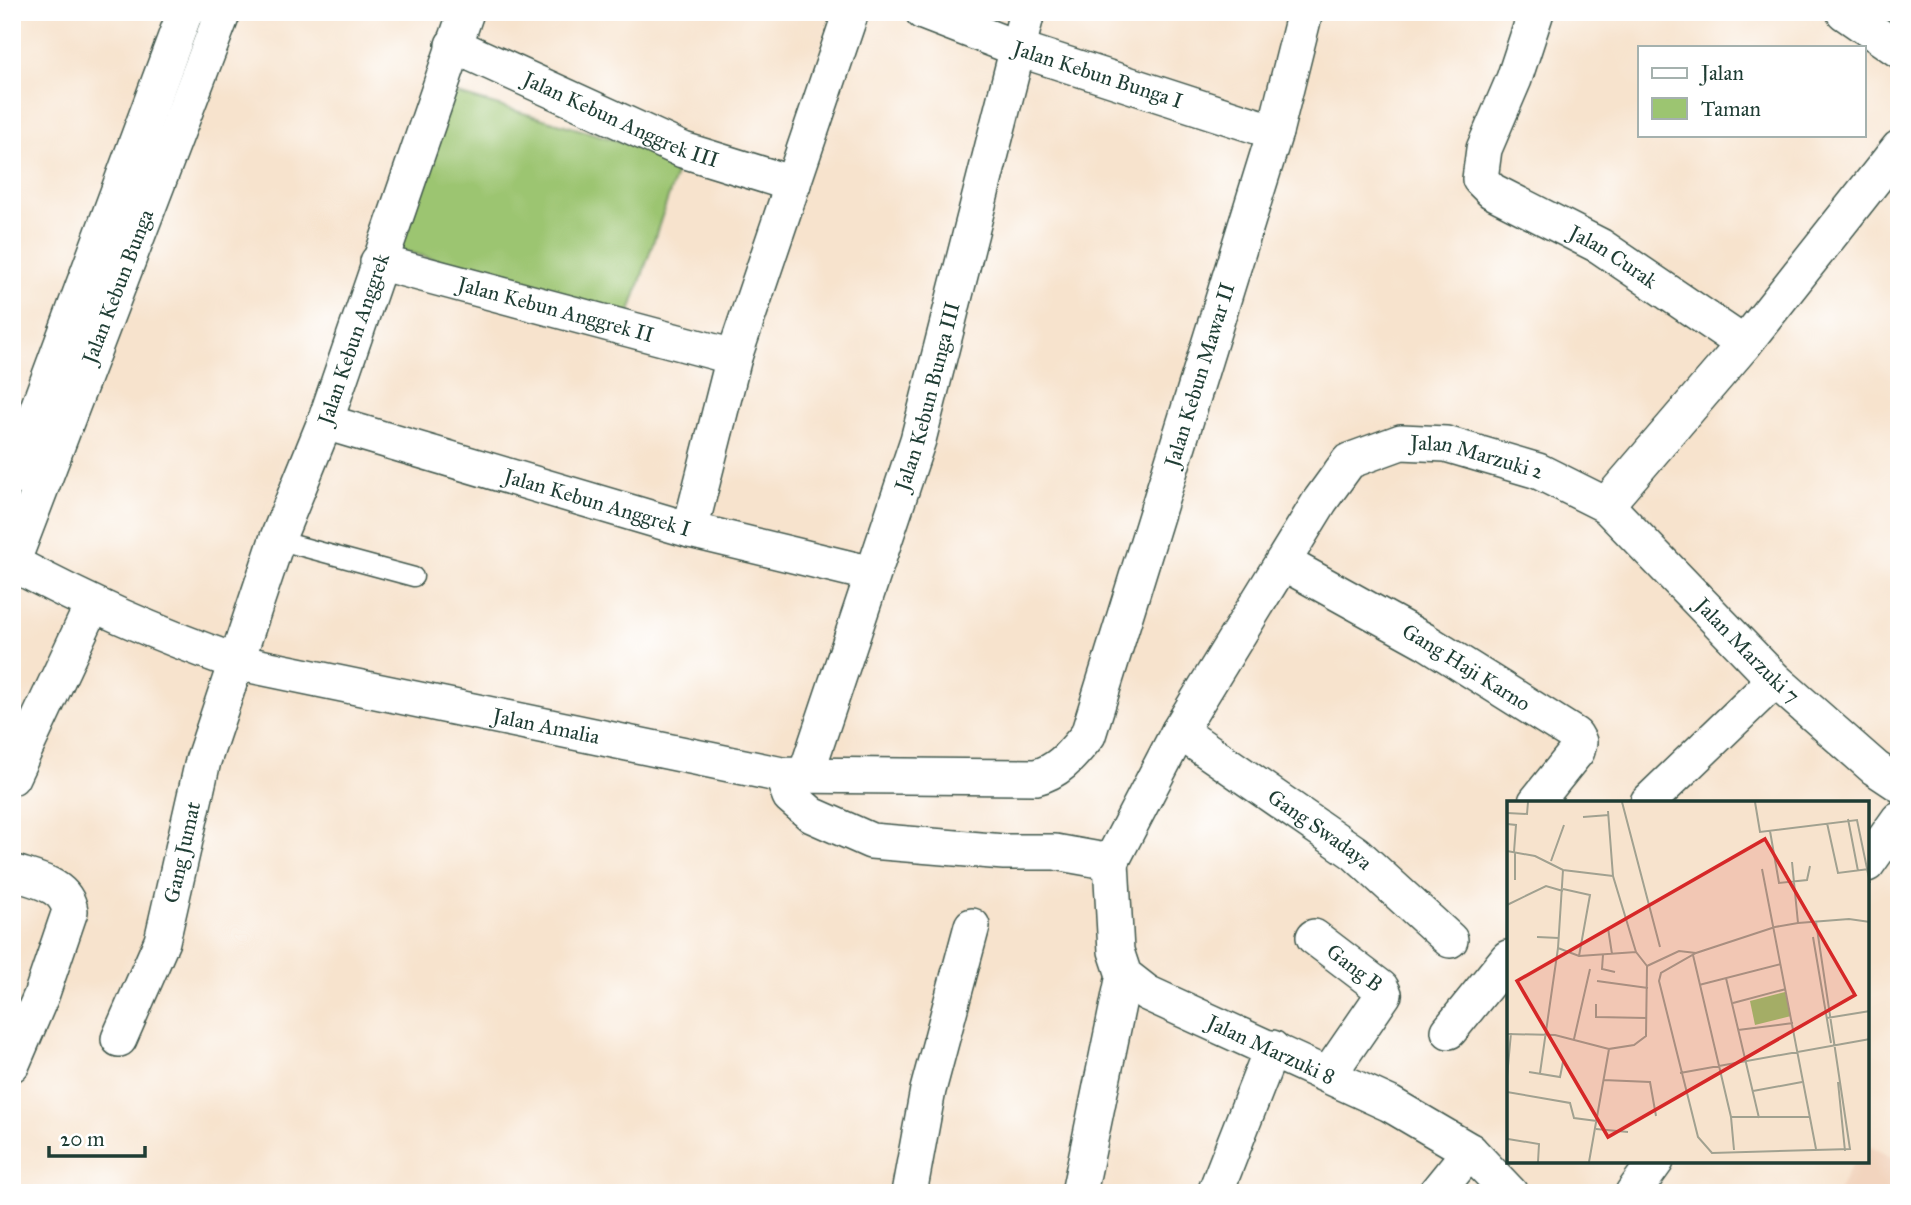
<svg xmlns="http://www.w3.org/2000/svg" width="1911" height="1205" font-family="'IM FELL Great Primer',serif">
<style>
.built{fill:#f2d4be}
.green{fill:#9cc571;stroke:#5e8152;stroke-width:2}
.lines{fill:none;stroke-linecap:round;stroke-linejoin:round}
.service-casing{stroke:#3f564b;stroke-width:21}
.minor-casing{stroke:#3f564b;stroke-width:38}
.service{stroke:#fff;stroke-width:18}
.minor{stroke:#fff;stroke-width:35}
.labels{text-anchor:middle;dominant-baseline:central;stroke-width:7;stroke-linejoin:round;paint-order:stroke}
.street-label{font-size:21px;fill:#1f3d34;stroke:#fff}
.inset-road{fill:none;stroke:#a1a190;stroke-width:2}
.view{fill:#d62828;fill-opacity:0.15;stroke:#d62828;stroke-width:3.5}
.inset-edge{fill:none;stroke:#1f3d34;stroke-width:3.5}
</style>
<rect width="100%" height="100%" fill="#fff"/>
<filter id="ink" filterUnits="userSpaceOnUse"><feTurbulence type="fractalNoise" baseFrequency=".0143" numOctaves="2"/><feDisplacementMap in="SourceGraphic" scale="14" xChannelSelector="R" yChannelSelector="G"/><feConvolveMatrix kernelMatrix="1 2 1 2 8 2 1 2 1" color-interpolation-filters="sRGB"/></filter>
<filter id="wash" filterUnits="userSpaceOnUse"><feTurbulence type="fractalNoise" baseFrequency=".00686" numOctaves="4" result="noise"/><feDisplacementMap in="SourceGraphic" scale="28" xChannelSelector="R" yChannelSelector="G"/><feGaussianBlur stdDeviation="1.57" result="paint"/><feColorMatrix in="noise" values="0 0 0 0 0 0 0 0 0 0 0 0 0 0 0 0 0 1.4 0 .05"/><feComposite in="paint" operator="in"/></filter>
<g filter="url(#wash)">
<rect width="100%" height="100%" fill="#f7e3cd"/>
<polygon class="built" points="1867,1145 1899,1161 1899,1193 1837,1193 1854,1161 1867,1161"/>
<polygon class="green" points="444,90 681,159 629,315 394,248"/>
</g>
<g filter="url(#ink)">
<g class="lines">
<g class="service-casing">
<polyline id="service" points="277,540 414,577"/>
</g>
<g class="minor-casing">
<g id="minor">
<path id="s1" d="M923 12 1016 48 1275 132"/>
<path id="s2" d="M1536 12 1514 79 1484 149 1480 179 1492 191 1600 246 1744 344"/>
<polyline points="1844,12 1899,50"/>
<path id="s3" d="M453 45 683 150 793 184"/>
<path id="s4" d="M378 262 734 357"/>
<path id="s5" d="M325 422 690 530 872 574"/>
<polyline points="12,478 185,12"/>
<path id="s6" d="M1606 505 1775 680 1875 768 1899 784"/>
<polyline points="690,530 734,357 851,12"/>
<path id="s7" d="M12 563C89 604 154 633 236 662L782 775 1036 777C1060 771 1072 754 1088 735L1275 132 1305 12"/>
<path id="s8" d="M12 563 223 12"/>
<path id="s9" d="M1284 563 1425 641 1575 735 1579 742 1577 751 1536 802"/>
<path id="s10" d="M1179 731 1355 853 1450 940"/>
<path id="s11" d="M806 774 918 440 1027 12"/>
<polyline points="782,775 790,796 812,815 871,841 1004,852 1055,852 1111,862"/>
<polyline points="12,777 92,606"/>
<polyline points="1648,802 1775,680"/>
<path id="s12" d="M1111 862 1179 731 1320 501 1349 461 1401 442 1446 444 1538 471 1606 505 1744 344 1899 148"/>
<path id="s13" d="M1111 862 1116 951 1124 975 1147 993 1390 1104 1470 1151 1510 1193"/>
<polyline points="1867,864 1899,819"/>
<path d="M12 872C35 880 66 884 70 911L41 996 12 1064"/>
<path id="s14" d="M1314 937 1381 988 1384 994 1329 1074"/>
<polyline points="1449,1031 1508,958"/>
<path id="s15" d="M119 1039 162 941 203 761 277 540 325 422 466 12"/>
<polyline points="909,1193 928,1090 972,926"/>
<polyline points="1079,1193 1124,975"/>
<polyline points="1215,1193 1272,1048"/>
<polyline points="1436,1193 1470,1151"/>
<polyline points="1633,1193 1656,1161"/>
</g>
</g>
<use href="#service" class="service"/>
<use href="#minor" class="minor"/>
</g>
</g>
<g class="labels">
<g class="street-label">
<text stroke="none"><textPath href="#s1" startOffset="186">Jalan Kebun Bunga I</textPath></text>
<text stroke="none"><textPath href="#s3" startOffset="184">Jalan Kebun Anggrek III</textPath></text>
<text stroke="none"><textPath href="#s2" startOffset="332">Jalan Curak</textPath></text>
<text stroke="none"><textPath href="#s8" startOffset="296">Jalan Kebun Bunga</textPath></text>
<text stroke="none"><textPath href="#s4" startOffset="184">Jalan Kebun Anggrek II</textPath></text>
<text stroke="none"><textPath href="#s15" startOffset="740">Jalan Kebun Anggrek</textPath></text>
<text stroke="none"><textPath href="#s7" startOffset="1502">Jalan Kebun Mawar II</textPath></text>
<text stroke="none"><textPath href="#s11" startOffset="397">Jalan Kebun Bunga III</textPath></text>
<text stroke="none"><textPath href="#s12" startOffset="600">Jalan Marzuki 2</textPath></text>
<text stroke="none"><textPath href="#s5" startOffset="284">Jalan Kebun Anggrek I</textPath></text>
<text stroke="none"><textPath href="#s6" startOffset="203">Jalan Marzuki 7</textPath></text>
<text stroke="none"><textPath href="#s9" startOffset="210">Gang Haji Karno</textPath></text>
<text stroke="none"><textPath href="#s7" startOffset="562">Jalan Amalia</textPath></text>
<text stroke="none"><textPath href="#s10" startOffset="172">Gang Swadaya</textPath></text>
<text stroke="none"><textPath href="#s15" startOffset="198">Gang Jumat</textPath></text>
<text stroke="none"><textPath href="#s14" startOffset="51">Gang B</textPath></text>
<text stroke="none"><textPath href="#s13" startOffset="280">Jalan Marzuki 8</textPath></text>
</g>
</g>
<g transform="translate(1507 801)">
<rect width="362" height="362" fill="#f7e3cd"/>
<path d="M278 191 284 215 248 224 243 200Z" fill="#9cc571"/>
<path class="inset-road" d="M115 1 153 146M248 1 253 31 350 19 363 82M101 10 106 75 129 151M0 12 20 13 21 1M76 16 102 14M341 18 351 70M320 22 331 72 362 68M0 23 9 24 7 51M263 30 272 82 300 79 303 65M0 50 28 55 56 69 106 75M8 51V79M44 60 57 24M285 61 291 122M255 68 309 348M56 88 83 94 72 155M0 104 39 85 56 90M309 121 343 348 205 352 191 336 152 180 154 172 189 152 268 126 291 122 342 118 363 121M101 127 105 153M30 136 52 137M306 136 324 242M51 147 72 155 129 151 140 165M51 147 56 69M96 154 95 168 108 171M186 154 224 316 227 349M140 165 172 150 189 152M219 177 252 317M90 180 141 187M192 184 274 163M226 202 279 188M89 203V216L140 217M320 217 363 210M231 229 286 222M0 233 48 234 102 248M67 238 83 168M22 271 53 276 56 261M33 272 51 147M173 272 363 238M0 276 4 232M96 279 143 281 149 315M331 281 338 350M246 290 295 281M0 291 63 302 67 317 90 320M224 316H303M0 326V358M89 328 121 331M1 338 32 343 31 361M82 361 102 248 127 244 139 235 140 165"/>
<path class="view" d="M258 38 348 194 101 336 10 180Z"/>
<rect width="362" height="362" class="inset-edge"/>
</g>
<rect width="1911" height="1205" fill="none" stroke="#fff" stroke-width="42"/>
<rect x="1638" y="46" width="228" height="91" fill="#ffffff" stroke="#a5b1ae" stroke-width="2"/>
<rect x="1652" y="68" width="35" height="10" fill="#ffffff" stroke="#a5b1ae" stroke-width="2"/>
<text x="1701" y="80" font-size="21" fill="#1f3d34">Jalan</text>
<rect x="1652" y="98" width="35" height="21" fill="#9cc571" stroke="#a5b1ae" stroke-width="2"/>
<text x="1701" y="116" font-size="21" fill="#1f3d34">Taman</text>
<path d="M49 1146v10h96v-10" fill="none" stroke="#1f3d34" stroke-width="3.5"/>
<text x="60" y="1146" font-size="21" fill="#1f3d34" stroke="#ffffff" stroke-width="5" paint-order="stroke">20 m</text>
</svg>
